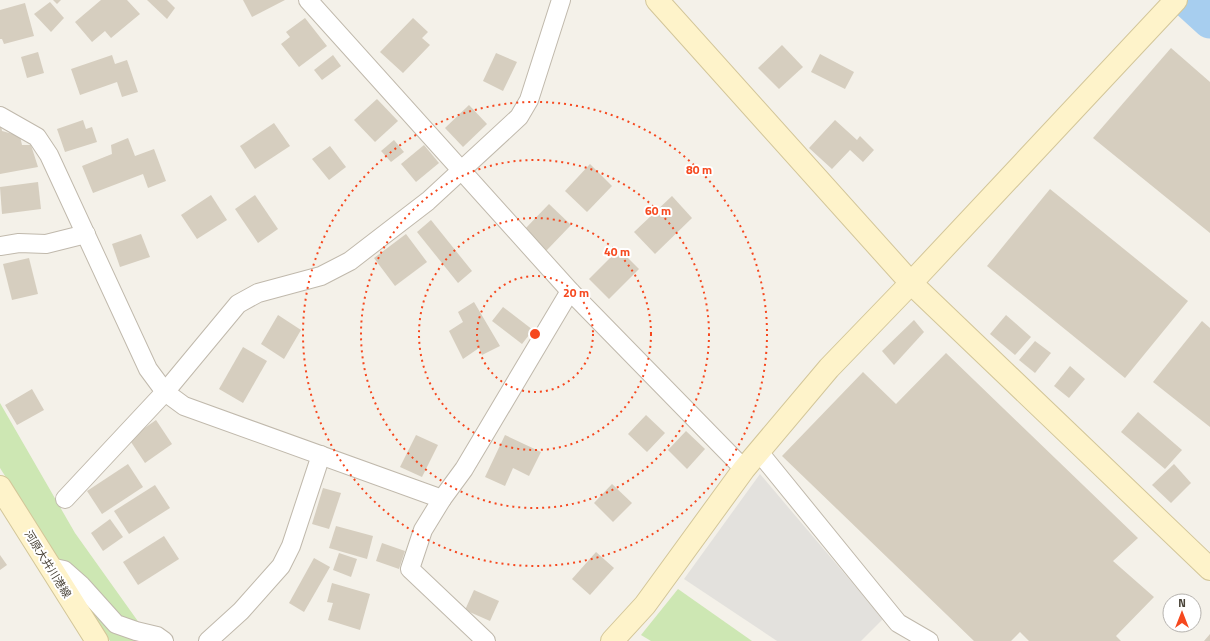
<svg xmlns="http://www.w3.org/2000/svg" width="1210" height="641" font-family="'Titillium Web','Noto Sans JP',sans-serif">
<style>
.green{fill:#cde7b3}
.parking{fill:#e3e1dd}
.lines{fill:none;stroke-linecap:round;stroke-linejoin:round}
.river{stroke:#a7ceef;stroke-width:35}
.building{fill:#d6cebf}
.street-casing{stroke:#c0b9ac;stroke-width:20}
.secondary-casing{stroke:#d3c699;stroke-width:24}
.street{stroke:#fff;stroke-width:18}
.secondary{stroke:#fef3ca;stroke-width:22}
.ring{fill:none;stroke:#f6481e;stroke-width:2;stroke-dasharray:2 4}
.labels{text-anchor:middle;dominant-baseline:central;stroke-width:4;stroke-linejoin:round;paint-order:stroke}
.street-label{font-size:11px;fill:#484237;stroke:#fff}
.centre{fill:#f6481e;stroke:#fff;stroke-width:2}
.ring-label{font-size:12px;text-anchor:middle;font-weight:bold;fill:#f6481e;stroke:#fff;stroke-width:4;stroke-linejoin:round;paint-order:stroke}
</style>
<rect width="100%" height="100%" fill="#f4f1e9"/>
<g class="green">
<polygon points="0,403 75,533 152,641 110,641 0,468"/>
<polygon points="678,589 752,641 651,641 641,635"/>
</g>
<polygon class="parking" points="760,474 883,619 861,641 777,641 684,579"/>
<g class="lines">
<polyline class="river" points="1187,0 1210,21"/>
</g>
<g class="building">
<polygon points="53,0 61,0 57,4"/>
<polygon points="101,0 127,0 140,14 111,38 105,31 92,42 75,22"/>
<polygon points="147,0 167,0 175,8 167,19"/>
<polygon points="243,0 285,0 252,17"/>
<polygon points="50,2 64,18 51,32 34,14"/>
<polygon points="25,3 34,36 4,44 2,39 0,39 0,10"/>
<polygon points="305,18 327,46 299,67 281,44 290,37 286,32"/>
<polygon points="413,18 428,32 422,38 430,45 403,73 380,52"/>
<polygon points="782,45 803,67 779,89 758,68"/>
<polygon points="1171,48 1210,82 1210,233 1093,138"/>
<polygon points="38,52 44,73 27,78 21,57"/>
<polygon points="496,53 517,62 503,91 483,81"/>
<polygon points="820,54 854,72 845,89 811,72"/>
<polygon points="112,55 115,64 127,60 138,92 122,97 117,82 80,95 71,69"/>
<polygon points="333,55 341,66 322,80 314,70"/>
<polygon points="377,99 398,121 375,142 354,120"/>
<polygon points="469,105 487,124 463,147 445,128"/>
<polygon points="83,120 86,129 92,127 97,142 65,152 57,129"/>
<polygon points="835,120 857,140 860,136 874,150 863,162 850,150 832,169 809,148"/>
<polygon points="274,123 290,146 255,169 240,146"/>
<polygon points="1,125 2,131 20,136 22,145 31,145 38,167 0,174 0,126"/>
<polygon points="128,138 135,156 154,149 166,181 148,188 143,174 93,193 82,166 112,154 111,145"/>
<polygon points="394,140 404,152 391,162 381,151"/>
<polygon points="424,145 439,163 416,182 401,164"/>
<polygon points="330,146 346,167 329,180 312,159"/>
<polygon points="590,164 612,186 587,212 565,191"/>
<polygon points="38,182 41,209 2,214 0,187"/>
<polygon points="1050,189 1188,301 1125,378 987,266"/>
<polygon points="211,195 227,220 197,239 181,215"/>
<polygon points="255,195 278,229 258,243 235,209"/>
<polygon points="672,196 692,218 655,254 634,232"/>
<polygon points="549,204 571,225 546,251 524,230"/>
<polygon points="431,220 472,271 458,283 417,232"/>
<polygon points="141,234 150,257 120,267 112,244"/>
<polygon points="406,234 427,262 395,286 374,258"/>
<polygon points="619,249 639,269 609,299 589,279"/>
<polygon points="29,258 38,294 12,300 3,264"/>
<polygon points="474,302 500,346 482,355 479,348 463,359 449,331 463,322 458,312"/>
<polygon points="503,307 533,330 522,344 492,321"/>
<polygon points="278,315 301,330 284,359 261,344"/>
<polygon points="1006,315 1031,337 1015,355 990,334"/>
<polygon points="914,320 924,332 894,365 882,351"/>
<polygon points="1202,321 1210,328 1210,427 1153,382"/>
<polygon points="1035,341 1051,353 1035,373 1019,360"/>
<polygon points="243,347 267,361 243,403 219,389"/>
<polygon points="946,353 1138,538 1113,561 1154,597 1116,636 1121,641 1029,641 1020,632 1011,641 974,641 782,456 863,372 896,404"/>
<polygon points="1070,366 1085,379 1069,398 1054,386"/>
<polygon points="32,389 44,410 17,425 5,405"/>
<polygon points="1138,412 1182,450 1165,469 1121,432"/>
<polygon points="646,415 665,433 647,452 628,434"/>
<polygon points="156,420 172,444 145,463 129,439"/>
<polygon points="686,431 705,449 687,469 668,450"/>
<polygon points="416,435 438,445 422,477 400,467"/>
<polygon points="505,435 541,452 529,476 513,468 505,486 485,477"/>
<polygon points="128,464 143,487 102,514 87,491"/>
<polygon points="1174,464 1191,483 1171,503 1152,485"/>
<polygon points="612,484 632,503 613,522 594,503"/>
<polygon points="155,485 170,508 129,534 114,511"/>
<polygon points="323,488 341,493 329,529 312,524"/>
<polygon points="110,519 123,537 103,551 91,533"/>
<polygon points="336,526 373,536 367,559 329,548"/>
<polygon points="164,536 179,559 138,585 123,562"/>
<polygon points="382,543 405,551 399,569 376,561"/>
<polygon points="596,552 614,568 590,595 572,579"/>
<polygon points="339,553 357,559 351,577 333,570"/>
<polygon points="0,555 7,565 0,570"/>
<polygon points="314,558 330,567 304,612 289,603"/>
<polygon points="332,583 370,594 360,630 328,620 333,603 327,602"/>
<polygon points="474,590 499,601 490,621 465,610"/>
<polygon points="1210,634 1210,641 1204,641"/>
</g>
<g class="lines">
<g class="street-casing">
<g id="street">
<polyline points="308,0 570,291 744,469"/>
<polyline points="0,116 37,137 49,155 148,369 165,392 184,406 442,499 464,469 570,291"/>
<polyline points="0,246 19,243 46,244 86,234"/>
<polyline points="759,452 898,623 929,641"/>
<polyline points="65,499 165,392 238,304 258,293 321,276 350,261 428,201 519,117 529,100 561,0"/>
<polyline points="442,499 423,530 410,569 486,641"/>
<polyline points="50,567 64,570 81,585 116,624 136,631 157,636 164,641"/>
<polyline points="208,641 241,611 281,566 291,546 321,455"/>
</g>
</g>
<g class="secondary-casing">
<g id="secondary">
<polyline points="657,0 911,283 1210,569"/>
<polyline points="0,487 97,641"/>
<polyline points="612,641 645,605 744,469 829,368 911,283 1176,0"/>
</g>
</g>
<use href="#street" class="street"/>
<use href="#secondary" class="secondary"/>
</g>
<g class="ring">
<circle cx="535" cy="334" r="58"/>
<circle cx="535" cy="334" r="116"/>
<circle cx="535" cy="334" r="174"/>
<circle cx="535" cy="334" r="232"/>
</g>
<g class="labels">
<g class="street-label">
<text transform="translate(48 564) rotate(58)">河原大井川港線</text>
</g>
</g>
<circle cx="535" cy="334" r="6" class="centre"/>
<g class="ring-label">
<text x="699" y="174">80 m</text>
<text x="658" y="215">60 m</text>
<text x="617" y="256">40 m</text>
<text x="576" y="297">20 m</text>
</g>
<g transform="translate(1182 613)"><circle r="19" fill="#ffffff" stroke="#b6b3af"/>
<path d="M0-3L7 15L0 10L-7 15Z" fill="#f6481e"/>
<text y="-6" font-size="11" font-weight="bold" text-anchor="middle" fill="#484237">N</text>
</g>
</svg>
